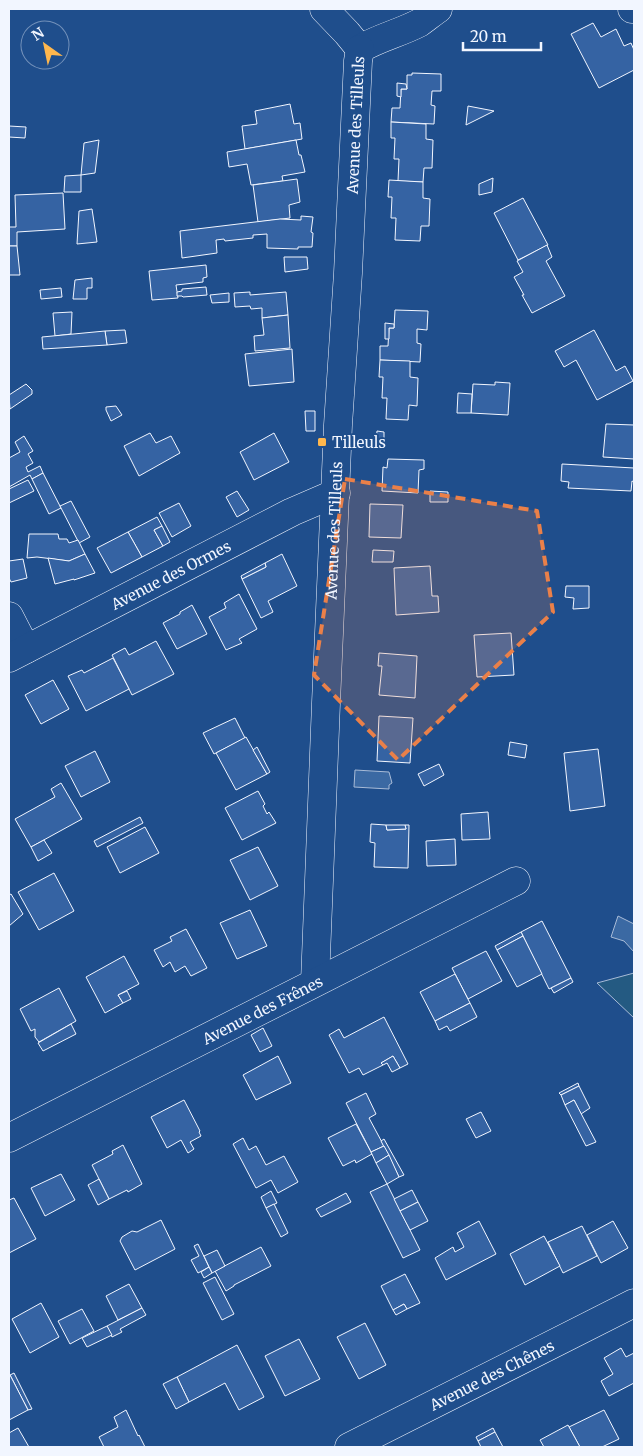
<svg xmlns="http://www.w3.org/2000/svg" width="643" height="1456" font-family="Merriweather,serif">
<style>
.green{fill:#245a82;stroke:#a8bbd7}
.water{fill:#3b69a3;stroke:#a8bbd7}
.building{fill:#3563a3;stroke:#f2f6ff}
.lines{fill:none;stroke-linecap:round;stroke-linejoin:round}
.minor-casing{stroke:#f2f6ff;stroke-width:29}
.minor{stroke:#1f4e8c;stroke-width:28}
.marked{fill:#ea8049;fill-opacity:0.2;stroke:#ea8049;stroke-width:4;stroke-dasharray:10 6;stroke-linejoin:round}
.poi-dot{fill:#ffb74d;stroke:#1f4e8c;stroke-width:2}
.labels{text-anchor:middle;dominant-baseline:central;stroke-width:4;stroke-linejoin:round;paint-order:stroke}
.street-label{font-size:15px;fill:#f2f6ff;stroke:#1f4e8c}
.poi-label{font-size:15px;fill:#f2f6ff;stroke:#1f4e8c;text-anchor:start}
</style>
<rect width="100%" height="100%" fill="#1f4e8c"/>
<polygon class="green" points="634,973 634,1018 597,983"/>
<g class="water">
<polygon points="355,770 389,772 392,783 389,785 389,789 354,787"/>
<polygon points="618,916 634,924 634,952 624,941 611,937"/>
</g>
<g class="building">
<polygon points="593,23 601,37 616,29 624,46 631,43 634,50 634,70 599,88 571,34"/>
<polygon points="412,73 441,74 441,91 432,91 431,105 435,106 434,124 391,122 392,108 400,108 401,89 407,89 407,75 412,75"/>
<polygon points="397,83 406,84 407,89 401,89 401,97 397,96"/>
<polygon points="290,104 294,124 300,123 302,139 245,149 242,126 257,124 255,111"/>
<polygon points="468,106 494,111 466,125"/>
<polygon points="391,122 426,124 426,139 433,140 432,168 424,168 423,182 398,181 399,159 394,159 395,138 391,138"/>
<polygon points="9,126 26,127 25,138 9,137"/>
<polygon points="99,140 95,173 81,175 84,143"/>
<polygon points="296,140 299,155 301,155 305,172 282,176 283,181 251,185 247,164 229,167 227,152"/>
<polygon points="81,175 81,192 64,192 65,176"/>
<polygon points="493,178 492,192 479,195 479,184"/>
<polygon points="297,179 300,202 289,205 290,218 258,222 253,185"/>
<polygon points="389,180 423,182 423,198 430,199 429,226 421,226 420,241 395,240 396,218 391,218 392,197 388,197"/>
<polygon points="63,193 65,229 17,232 17,246 9,246 9,227 16,227 15,195"/>
<polygon points="523,198 548,245 518,260 494,213"/>
<polygon points="92,209 97,242 77,244 79,211"/>
<polygon points="301,216 313,217 311,232 313,233 312,247 298,247 298,249 267,248 267,234 253,235 253,238 225,241 224,239 216,240 217,253 182,258 180,231 280,219 301,220"/>
<polygon points="547,245 552,257 546,261 565,296 532,313 522,295 524,295 514,277 523,272 517,261"/>
<polygon points="9,246 17,246 20,275 9,275"/>
<polygon points="284,257 307,257 308,269 285,272"/>
<polygon points="206,265 207,277 203,278 203,282 176,285 178,298 152,300 149,271"/>
<polygon points="92,278 92,288 87,288 87,299 73,299 75,280"/>
<polygon points="206,287 207,295 183,297 182,296 177,296 177,292 182,291 182,289"/>
<polygon points="61,288 62,297 41,299 40,290"/>
<polygon points="250,292 250,295 286,292 288,315 262,318 262,308 251,309 250,306 235,307 234,293"/>
<polygon points="229,293 229,302 212,303 210,295"/>
<polygon points="395,310 428,311 427,330 417,329 417,343 421,344 420,362 380,360 380,346 388,346 389,328 394,328"/>
<polygon points="72,312 71,334 55,336 53,313"/>
<polygon points="288,315 290,348 255,351 254,336 264,335 262,318"/>
<polygon points="385,323 394,324 394,328 389,328 389,339 385,339"/>
<polygon points="125,330 127,343 107,345 105,331"/>
<polygon points="594,330 616,371 625,366 633,381 597,400 576,360 564,367 555,351"/>
<polygon points="105,331 107,345 43,349 42,337"/>
<polygon points="292,349 294,382 249,386 245,354"/>
<polygon points="380,360 410,361 410,377 418,378 417,406 409,405 408,420 386,419 387,398 382,398 383,377 379,377"/>
<polygon points="495,382 510,383 508,415 471,413 473,384 495,385"/>
<polygon points="26,384 32,390 32,394 10,409 9,395"/>
<polygon points="458,393 472,394 471,413 457,413"/>
<polygon points="116,406 122,415 111,421 106,410 106,407"/>
<polygon points="305,411 315,411 315,431 306,431"/>
<polygon points="606,424 634,425 634,459 603,457"/>
<polygon points="377,431 384,432 384,442 376,442"/>
<polygon points="150,433 156,443 171,436 180,453 139,476 124,446"/>
<polygon points="274,433 289,462 254,480 240,452"/>
<polygon points="24,436 33,451 28,454 33,463 26,467 28,472 40,466 43,473 32,479 30,475 9,487 9,458 20,452 15,442"/>
<polygon points="388,459 424,460 424,469 419,470 418,493 382,491 383,467 387,468"/>
<polygon points="562,464 634,468 634,482 632,481 631,491 568,488 569,482 561,481"/>
<polygon points="43,473 61,508 49,514 32,479"/>
<polygon points="28,480 34,491 9,503 9,489"/>
<polygon points="237,491 249,510 237,517 226,497"/>
<polygon points="430,491 448,492 448,502 430,502"/>
<polygon points="71,501 90,537 79,543 60,506"/>
<polygon points="179,503 191,526 172,537 159,513"/>
<polygon points="370,504 403,505 401,538 369,537"/>
<polygon points="157,517 162,526 154,530 163,546 142,557 128,532"/>
<polygon points="162,526 170,542 163,546 154,530"/>
<polygon points="128,532 142,557 111,573 97,548"/>
<polygon points="29,534 58,534 59,539 67,539 69,543 78,540 85,554 69,561 37,557 27,558"/>
<polygon points="373,550 394,551 393,562 372,562"/>
<polygon points="85,554 95,573 74,580 74,579 55,584 48,558 69,561"/>
<polygon points="282,554 297,586 268,601 273,612 261,618 242,579 266,567 265,563"/>
<polygon points="23,559 27,578 11,582 9,578 9,561"/>
<polygon points="265,563 266,567 242,579 241,576"/>
<polygon points="430,566 432,596 438,596 439,612 396,615 394,568"/>
<polygon points="566,586 589,586 589,608 573,609 574,598 565,597"/>
<polygon points="239,594 257,629 239,639 242,643 226,650 209,617 226,608 224,603"/>
<polygon points="192,605 207,634 177,649 163,623 180,614 180,612"/>
<polygon points="511,633 514,675 477,677 474,635"/>
<polygon points="156,641 174,674 132,695 112,655 125,648 129,655"/>
<polygon points="379,653 417,656 415,698 379,695 382,666 378,666"/>
<polygon points="113,658 129,689 86,711 68,676 82,670 84,673"/>
<polygon points="53,680 69,709 41,724 25,695"/>
<polygon points="379,716 413,718 410,763 377,761"/>
<polygon points="235,718 245,738 214,754 203,733"/>
<polygon points="246,737 267,774 236,790 216,753"/>
<polygon points="510,742 527,745 525,758 508,755"/>
<polygon points="257,747 270,772 267,774 253,750"/>
<polygon points="598,749 605,806 570,811 564,753"/>
<polygon points="95,751 110,782 81,797 65,766"/>
<polygon points="439,764 444,775 424,786 418,774"/>
<polygon points="61,783 82,819 31,847 15,819 55,797 51,789"/>
<polygon points="258,791 265,804 263,806 267,814 269,812 276,823 242,840 225,808"/>
<polygon points="488,812 490,839 462,840 461,814"/>
<polygon points="140,817 143,823 97,847 94,841"/>
<polygon points="371,824 386,825 387,830 406,829 405,825 409,825 408,868 374,867 375,843 370,842"/>
<polygon points="386,825 405,825 406,829 387,830"/>
<polygon points="145,827 159,853 120,873 107,847"/>
<polygon points="455,839 456,865 427,866 426,841"/>
<polygon points="44,840 52,853 38,861 31,847"/>
<polygon points="258,847 278,886 250,900 230,860"/>
<polygon points="54,873 74,911 39,930 18,892"/>
<polygon points="11,894 23,914 9,926 9,895"/>
<polygon points="250,910 267,946 237,959 220,923"/>
<polygon points="542,921 571,978 549,989 521,932"/>
<polygon points="186,929 207,968 191,976 185,966 175,972 170,962 163,967 154,950 172,941 170,937"/>
<polygon points="521,932 523,936 497,950 495,946"/>
<polygon points="523,936 542,974 517,987 497,950"/>
<polygon points="486,951 502,981 468,999 452,968"/>
<polygon points="124,956 139,984 118,995 123,1003 105,1013 86,977"/>
<polygon points="455,974 470,1003 435,1021 420,992"/>
<polygon points="571,978 573,982 554,993 551,988"/>
<polygon points="59,988 76,1021 39,1042 35,1037 35,1029 31,1031 20,1009"/>
<polygon points="127,991 131,999 123,1003 118,995"/>
<polygon points="470,1003 477,1017 450,1031 447,1026 439,1030 435,1021"/>
<polygon points="384,1017 408,1064 400,1068 393,1056 381,1063 383,1065 363,1075 359,1068 349,1073 329,1035 339,1029 344,1038"/>
<polygon points="71,1024 76,1034 43,1051 38,1043"/>
<polygon points="263,1028 272,1046 260,1052 251,1035"/>
<polygon points="278,1056 291,1083 256,1100 243,1075"/>
<polygon points="393,1056 400,1068 392,1072 387,1063 383,1065 381,1063"/>
<polygon points="578,1083 579,1086 561,1095 559,1093"/>
<polygon points="579,1086 590,1108 581,1114 574,1100 565,1105 561,1095"/>
<polygon points="366,1093 376,1114 369,1118 384,1146 371,1152 346,1103"/>
<polygon points="184,1100 200,1131 199,1132 201,1136 190,1142 194,1149 188,1153 181,1140 167,1148 151,1117"/>
<polygon points="574,1100 596,1142 586,1146 565,1105"/>
<polygon points="481,1112 491,1131 476,1138 466,1119"/>
<polygon points="356,1124 372,1154 356,1163 355,1160 343,1166 328,1138"/>
<polygon points="243,1138 249,1150 256,1146 266,1165 284,1156 298,1182 278,1193 271,1180 256,1188 233,1144"/>
<polygon points="384,1139 404,1175 399,1177 381,1141"/>
<polygon points="123,1145 142,1184 128,1192 127,1190 109,1199 92,1165 113,1154 112,1151"/>
<polygon points="384,1146 389,1155 376,1163 371,1152"/>
<polygon points="389,1155 399,1177 387,1184 376,1163"/>
<polygon points="61,1174 75,1200 45,1216 31,1188"/>
<polygon points="99,1179 109,1199 98,1205 88,1185"/>
<polygon points="387,1184 420,1250 403,1258 370,1192"/>
<polygon points="412,1190 418,1202 400,1211 394,1199"/>
<polygon points="271,1191 277,1203 266,1208 261,1197"/>
<polygon points="346,1193 351,1202 321,1217 316,1209"/>
<polygon points="14,1198 36,1239 9,1253 9,1200"/>
<polygon points="418,1202 428,1221 410,1230 400,1211"/>
<polygon points="274,1204 288,1233 281,1237 266,1208"/>
<polygon points="161,1220 175,1249 135,1270 120,1241 122,1237 132,1231 137,1232"/>
<polygon points="479,1221 496,1254 446,1280 435,1258 453,1247 455,1252 464,1247 457,1233"/>
<polygon points="613,1221 628,1248 601,1263 587,1235"/>
<polygon points="582,1226 597,1256 563,1273 548,1242"/>
<polygon points="544,1236 560,1266 525,1285 510,1254"/>
<polygon points="198,1244 209,1267 198,1273 191,1260 199,1256 194,1246"/>
<polygon points="261,1247 271,1266 234,1285 234,1286 226,1291 215,1271"/>
<polygon points="217,1250 225,1266 212,1273 204,1256"/>
<polygon points="209,1267 212,1273 204,1278 201,1272"/>
<polygon points="405,1274 420,1303 407,1309 404,1304 393,1310 381,1286"/>
<polygon points="215,1277 234,1314 222,1320 203,1283"/>
<polygon points="129,1284 142,1308 118,1320 106,1296"/>
<polygon points="41,1303 59,1337 30,1353 12,1319"/>
<polygon points="404,1304 407,1309 396,1315 393,1310"/>
<polygon points="142,1308 146,1315 120,1329 122,1332 112,1337 107,1326"/>
<polygon points="82,1309 94,1331 70,1344 58,1321"/>
<polygon points="365,1323 386,1365 359,1379 337,1337"/>
<polygon points="107,1326 112,1335 87,1347 82,1338"/>
<polygon points="299,1339 320,1379 285,1396 265,1356"/>
<polygon points="237,1345 264,1397 239,1410 225,1383 189,1402 177,1377"/>
<polygon points="621,1348 626,1357 634,1353 634,1383 609,1396 601,1381 613,1374 604,1358"/>
<polygon points="14,1373 32,1409 28,1410 10,1375"/>
<polygon points="10,1375 28,1410 9,1420 9,1376"/>
<polygon points="177,1377 189,1402 176,1409 163,1384"/>
<polygon points="126,1410 138,1436 139,1435 145,1447 104,1447 99,1437 118,1427 114,1417"/>
<polygon points="604,1410 619,1439 602,1447 580,1447 569,1427"/>
<polygon points="568,1425 580,1447 544,1447 540,1440"/>
<polygon points="18,1428 29,1447 9,1447 9,1433"/>
<polygon points="493,1428 495,1432 478,1441 476,1437"/>
<polygon points="495,1432 503,1447 481,1447 478,1441"/>
</g>
<g class="lines">
<g class="minor-casing">
<g id="minor">
<polyline points="324,9 347,33 360,49"/>
<polyline points="632,9 634,9"/>
<path d="M360 49C378 38 400 33 419 23 425 19 432 13 438 9"/>
<polyline points="9,616 26,649"/>
<path id="s1" d="M9 658 292 512 336 493"/>
<path id="s2" d="M315 982 326 703 338 425 348 273 358 61 360 49"/>
<path id="s3" d="M9 1138 516 881"/>
<path id="s4" d="M349 1447 634 1303"/>
</g>
</g>
<use href="#minor" class="minor"/>
</g>
<path class="marked" d="M345 479 537 511 553 612 398 760 314 675Z"/>
<rect class="poi-dot" x="317" y="437" width="10" height="10" rx="2.5"/>
<g class="labels">
<g class="street-label">
<text stroke="none"><textPath href="#s2" startOffset="858">Avenue des Tilleuls</textPath></text>
<text stroke="none"><textPath href="#s2" startOffset="452">Avenue des Tilleuls</textPath></text>
<text stroke="none"><textPath href="#s1" startOffset="182">Avenue des Ormes</textPath></text>
<text stroke="none"><textPath href="#s3" startOffset="284">Avenue des Frênes</textPath></text>
<text stroke="none"><textPath href="#s4" startOffset="160">Avenue des Chênes</textPath></text>
</g>
<g class="poi-label">
<text x="332" y="442">Tilleuls</text>
</g>
</g>
<rect width="643" height="1456" fill="none" stroke="#f2f6ff" stroke-width="20"/>
<g transform="translate(45 45) rotate(327)"><circle r="24" fill="#1f4e8c" stroke="#7391ba"/>
<path d="M0-4L9 19L0 12L-9 19Z" fill="#ffb74d"/>
<text y="-8" font-size="14" font-weight="bold" text-anchor="middle" fill="#f2f6ff">N</text>
</g>
<path d="M463 42v8h78v-8" fill="none" stroke="#f2f6ff" stroke-width="2.5"/>
<text x="470" y="42" font-size="15" fill="#f2f6ff" stroke="#1f4e8c" stroke-width="4" paint-order="stroke">20 m</text>
</svg>
